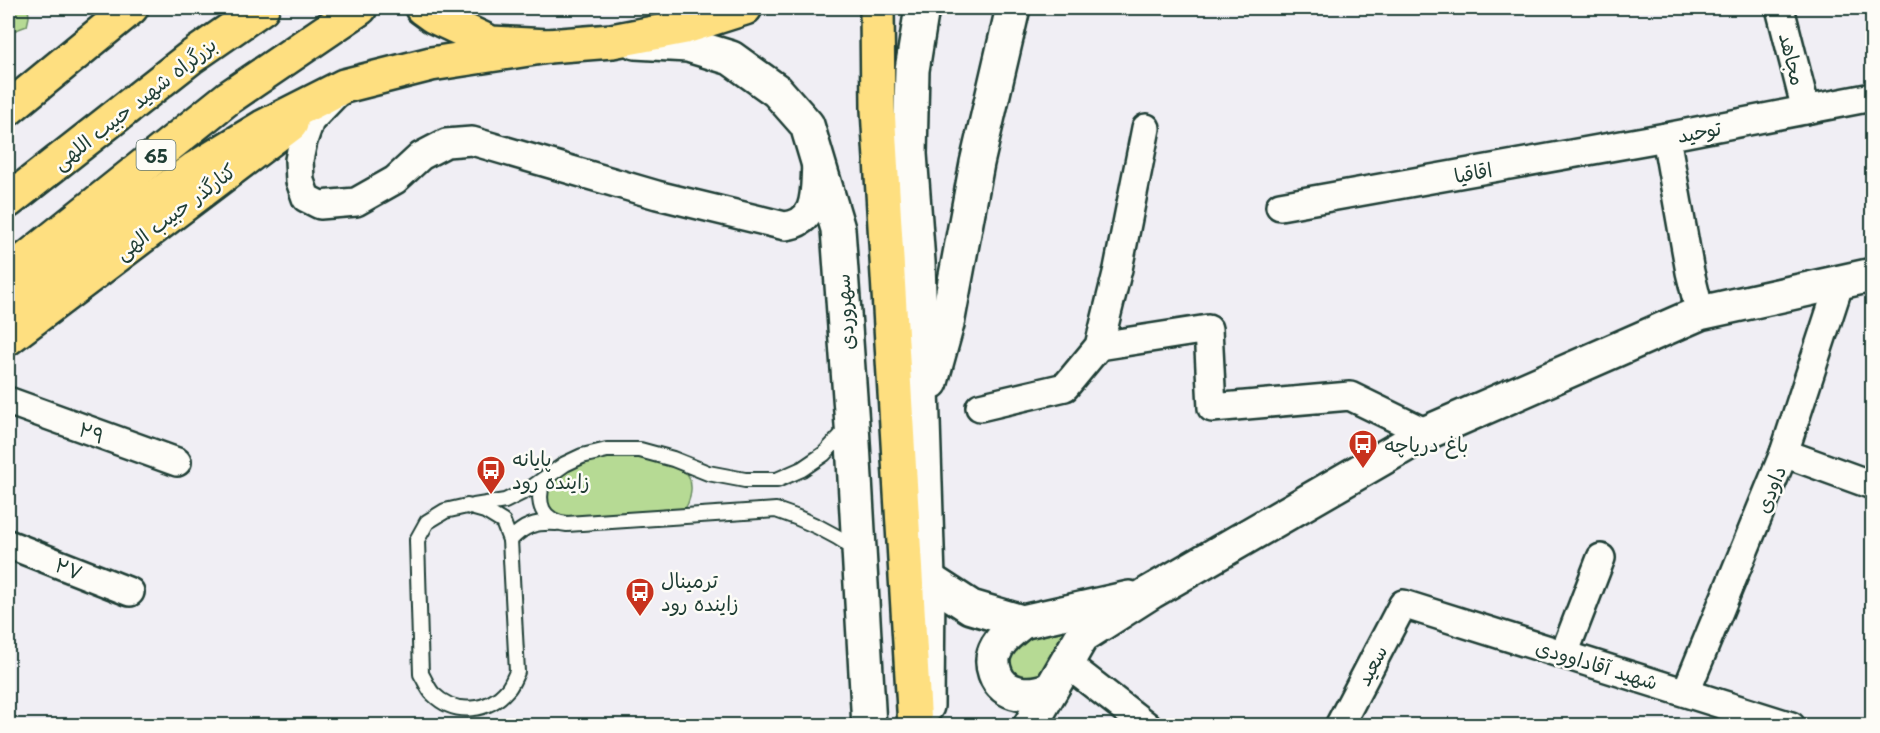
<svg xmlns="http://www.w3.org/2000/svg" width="1880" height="733" font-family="'Playpen Sans','Playpen Sans Arabic',sans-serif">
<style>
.green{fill:#b6da94;stroke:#6a8c64;stroke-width:1.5}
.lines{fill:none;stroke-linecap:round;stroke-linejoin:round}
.service-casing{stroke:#1f3d34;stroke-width:18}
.minor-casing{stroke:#1f3d34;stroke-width:32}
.tertiary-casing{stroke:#1f3d34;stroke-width:38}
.secondary-casing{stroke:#1f3d34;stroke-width:38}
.primary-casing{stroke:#1f3d34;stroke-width:38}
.trunk-casing{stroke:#1f3d34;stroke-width:38}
.service{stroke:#fdfcf7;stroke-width:14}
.minor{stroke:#fdfcf7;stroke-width:27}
.tertiary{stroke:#fdfcf7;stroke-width:33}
.secondary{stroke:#fdfcf7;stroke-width:33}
.primary{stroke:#fedf80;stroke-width:33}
.trunk{stroke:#fedf80;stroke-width:33}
.labels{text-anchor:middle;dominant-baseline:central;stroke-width:5;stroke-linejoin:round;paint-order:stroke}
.shield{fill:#fdfcf7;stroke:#62766e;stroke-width:1.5}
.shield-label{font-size:18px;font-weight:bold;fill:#1f3d34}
.street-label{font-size:20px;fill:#1f3d34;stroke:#fdfcf7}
.poi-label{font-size:20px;fill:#1f3d34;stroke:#fdfcf7;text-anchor:start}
</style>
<rect width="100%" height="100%" fill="#f0eef4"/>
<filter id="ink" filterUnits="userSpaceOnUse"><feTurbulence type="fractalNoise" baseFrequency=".0167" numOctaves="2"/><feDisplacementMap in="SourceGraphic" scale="12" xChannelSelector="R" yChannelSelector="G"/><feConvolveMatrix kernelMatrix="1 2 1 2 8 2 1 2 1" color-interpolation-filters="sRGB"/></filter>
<g filter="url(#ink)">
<g class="green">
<polygon points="8,8 28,8 29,17 27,26 16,30 8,30"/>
<path d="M640 450C653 456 669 460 680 467 697 477 692 502 681 514L567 524 548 517 543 480 565 464Z"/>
<polygon points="1077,621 1047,675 1029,681 1013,675 1007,663 1013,642"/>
</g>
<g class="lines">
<g class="service-casing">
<g id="service">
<path d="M543 480C536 503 541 521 567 524L776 510C807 520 830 531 856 549"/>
<path d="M467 506 485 511 503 522 510 540 517 672C514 678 512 684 508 689 489 712 455 716 433 694 428 689 425 680 421 674L417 540 427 522 445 511Z"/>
<polyline points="474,506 505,501 531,488 565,464 582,456 607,450 640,450 673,459 708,473 745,480 777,480 802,469 824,454 848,428"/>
<path d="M510 540C525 525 535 522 556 523"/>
</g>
</g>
<g class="minor-casing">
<g id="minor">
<polyline points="1780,8 1806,110"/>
<path d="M335 95 310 121 303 141 299 160 300 181 306 198 320 205 356 202 395 180 421 156 446 143 472 141 657 195 785 226C819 222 814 190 816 164"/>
<polyline points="1666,137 1690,272 1700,313"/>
<polyline points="1280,206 1666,137 1872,97"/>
<polyline points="1099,346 1208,329 1212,408 1350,396 1426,433"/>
<polyline points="8,401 177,462"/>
<polyline points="980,407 1065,387 1099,346 1118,269 1146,128"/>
<polyline points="1784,453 1872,485"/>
<polyline points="8,544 130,592"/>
<polyline points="1564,654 1601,558"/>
<polyline points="1066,663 1147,726"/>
<polyline points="1686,692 1784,453 1840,282"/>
<polyline points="1339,726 1403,604 1791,726"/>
</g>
</g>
<g class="tertiary-casing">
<g id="tertiary">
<polyline points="928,579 971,607 1022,622 1129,598"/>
<path d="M1022 622C1011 631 998 640 994 654 992 660 993 667 995 673 1003 697 1031 697 1051 689"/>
<polyline points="1030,726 1082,636 1151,592 1426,433 1700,313 1872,275"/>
</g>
</g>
<g class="secondary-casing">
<g id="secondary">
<polyline points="922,8 912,70 910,154 918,262 928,579 927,706"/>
<polyline points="635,42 688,45 731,58 777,91 807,125 838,229 852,425 869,726"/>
<polyline points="931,382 947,324 977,163 1013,8"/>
</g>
</g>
<g class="primary-casing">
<g id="primary">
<polyline points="422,8 433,16 491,43 548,46 612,41 685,27 745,8"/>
<polyline points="8,109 131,8"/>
<polyline points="8,338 291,124"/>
</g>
</g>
<g class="trunk-casing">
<g id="trunk">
<polyline points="877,8 878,109 915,726"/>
<polyline points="8,201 190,58 262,8"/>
<polyline points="8,274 228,98 360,8"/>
<polyline points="8,309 72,258 194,169 263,127 344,86 431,64 548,46"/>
</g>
</g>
<use href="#service" class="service"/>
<use href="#minor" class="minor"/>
<use href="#tertiary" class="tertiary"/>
<use href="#secondary" class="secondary"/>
<use href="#primary" class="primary"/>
<use href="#trunk" class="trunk"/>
</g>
</g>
<defs>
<g id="bus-pin" transform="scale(1.5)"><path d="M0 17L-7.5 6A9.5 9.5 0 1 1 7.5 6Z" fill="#c8321e" stroke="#fdfcf7"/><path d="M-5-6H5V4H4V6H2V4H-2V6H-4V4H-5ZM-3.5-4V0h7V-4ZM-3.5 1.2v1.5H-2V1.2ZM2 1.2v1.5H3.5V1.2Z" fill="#fff"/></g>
</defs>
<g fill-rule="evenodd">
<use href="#bus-pin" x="1363" y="444"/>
<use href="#bus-pin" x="491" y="470"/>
<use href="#bus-pin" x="640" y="592"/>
</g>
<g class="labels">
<rect class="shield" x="136.5" y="140" width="39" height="30" rx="4.5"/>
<g class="shield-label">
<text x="156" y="155">65</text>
</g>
<g class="street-label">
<text transform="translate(1793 59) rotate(76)">مجاهد</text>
<text transform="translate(134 103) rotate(-38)">بزرگراه شهید حبیب اللهی</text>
<text transform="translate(1699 131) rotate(-11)">توحید</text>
<text transform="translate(1473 172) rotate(-10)">اقاقیا</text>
<text transform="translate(175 211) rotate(-37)">کنارگذر حبیب الهی</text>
<text transform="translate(844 312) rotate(-94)">سهروردی</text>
<text transform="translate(92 432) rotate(20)">۲۹</text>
<text transform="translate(1770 489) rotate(-68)">داودی</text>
<text transform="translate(69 568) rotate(21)">۲۷</text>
<text transform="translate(1597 664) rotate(17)">شهید آقاداوودی</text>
<text transform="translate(1371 665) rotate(-62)">سعید</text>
</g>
<g class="poi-label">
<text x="1384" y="444">باغ دریاچه</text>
<text x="512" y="458">پایانه<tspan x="512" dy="23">زاینده رود</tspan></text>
<text x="661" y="580">ترمینال<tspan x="661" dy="23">زاینده رود</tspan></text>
</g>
</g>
<rect width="1880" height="733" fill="none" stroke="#fdfcf7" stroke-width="30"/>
<rect x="15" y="15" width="1850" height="703" fill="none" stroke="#1f3d34" stroke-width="2" filter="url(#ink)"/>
</svg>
